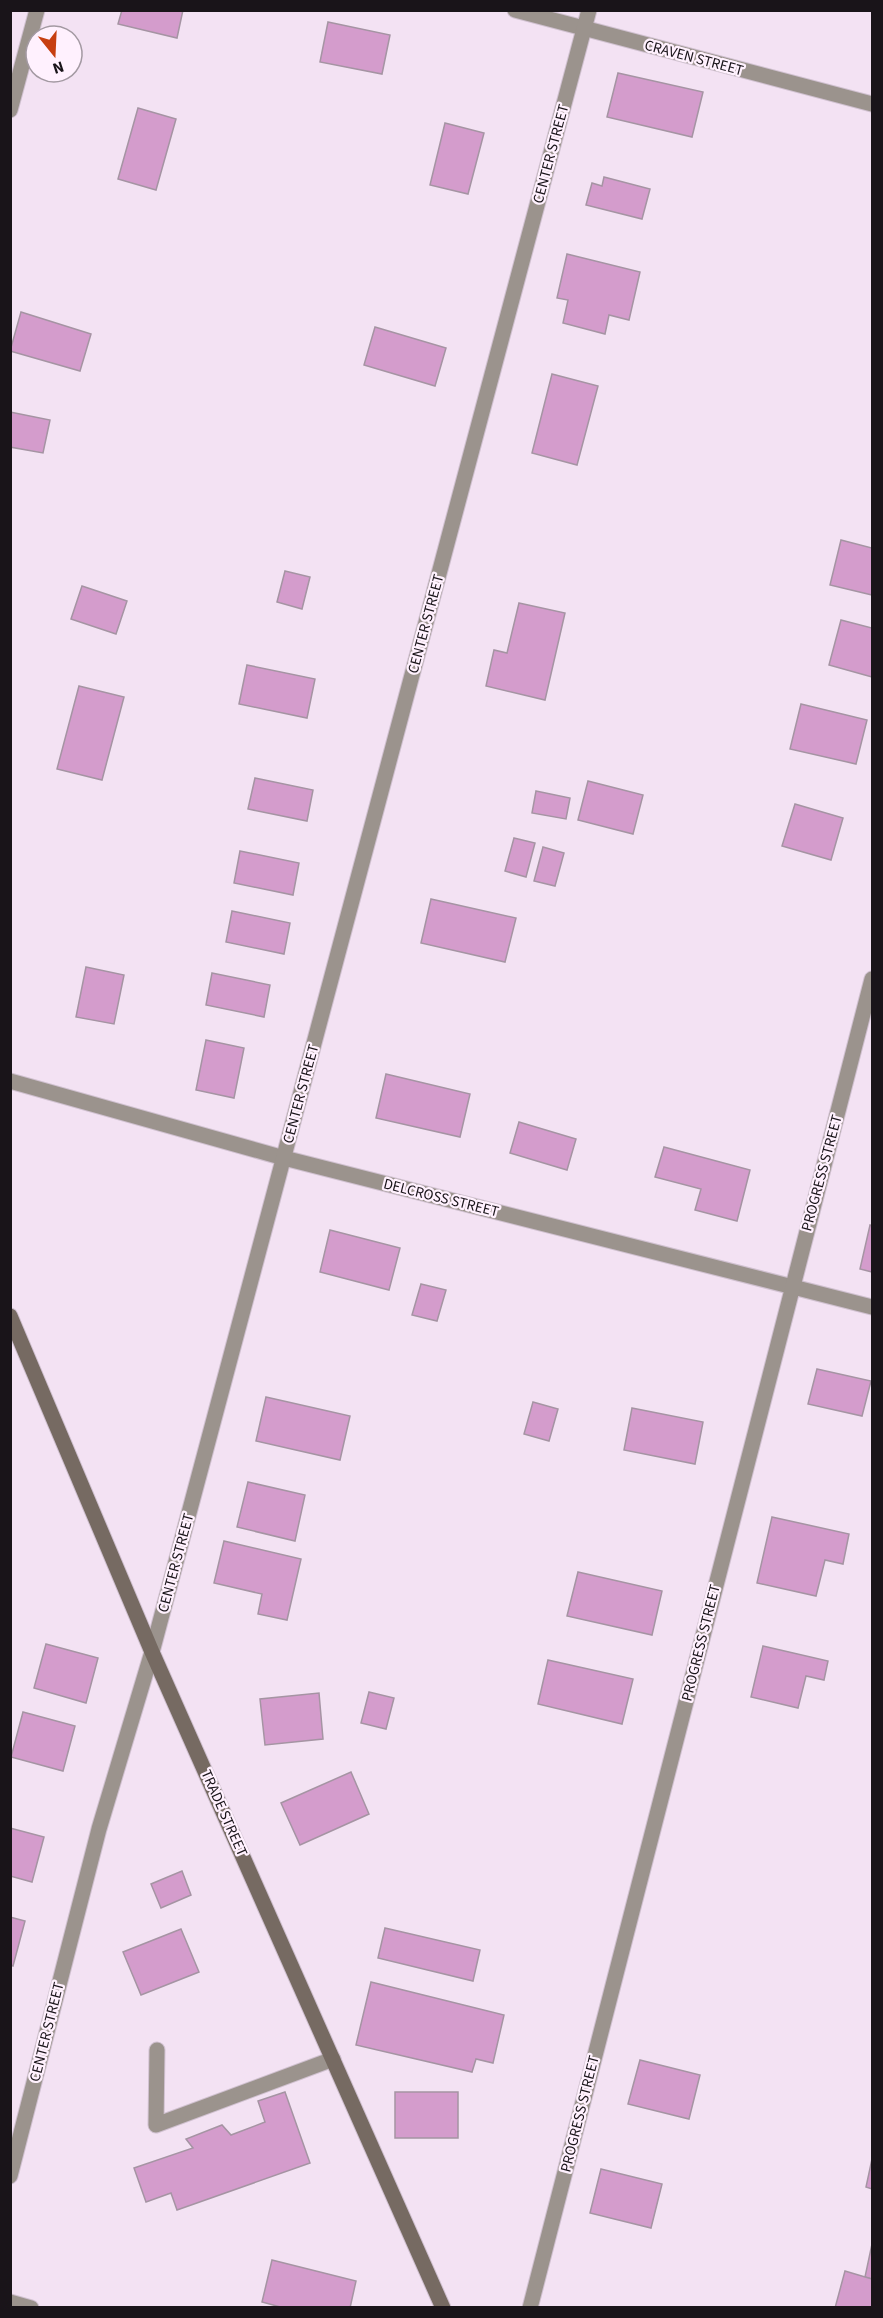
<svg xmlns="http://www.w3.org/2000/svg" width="883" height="2318" font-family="'Source Sans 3',sans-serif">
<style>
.building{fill:#d49ccc;stroke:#a594a3;stroke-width:1.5}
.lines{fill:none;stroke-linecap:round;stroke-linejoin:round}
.lane-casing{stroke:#d0c1d0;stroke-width:17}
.street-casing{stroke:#d0c1d0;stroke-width:17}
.secondary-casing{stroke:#d0c1d0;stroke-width:17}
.lane{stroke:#9b938d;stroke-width:15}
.street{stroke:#9b938d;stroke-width:15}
.secondary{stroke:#766a62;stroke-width:15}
.labels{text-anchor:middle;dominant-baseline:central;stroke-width:4.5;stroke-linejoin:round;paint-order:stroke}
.street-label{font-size:15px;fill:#191419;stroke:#fff1fe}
</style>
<rect width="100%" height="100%" fill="#f3e2f3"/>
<g class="building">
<polygon points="122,10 183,10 177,38 118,24"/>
<polygon points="328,22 390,35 382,74 320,62"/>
<polygon points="618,73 703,92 692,137 607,117"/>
<polygon points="138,108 176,119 156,190 118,179"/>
<polygon points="445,123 484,133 468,194 430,185"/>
<polygon points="604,177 650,189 642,219 586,205 592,183 602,186"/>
<polygon points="567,254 640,272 629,320 609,315 605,334 563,323 568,300 557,298"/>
<polygon points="21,312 91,334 80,371 10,351"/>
<polygon points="375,327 446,348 435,386 364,365"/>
<polygon points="552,374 598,386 577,465 532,453"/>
<polygon points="10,412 50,420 43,453 10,447"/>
<polygon points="841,540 872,548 872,595 830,585"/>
<polygon points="285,571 310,577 302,609 277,602"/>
<polygon points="82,586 127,601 116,634 71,619"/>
<polygon points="519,603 565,613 545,700 486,686 494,650 507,653"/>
<polygon points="841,620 872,628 872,677 829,665"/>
<polygon points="247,665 315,679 307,718 239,704"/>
<polygon points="79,686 124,697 102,780 57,769"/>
<polygon points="801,704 867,720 856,764 790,749"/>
<polygon points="255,778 313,790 307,821 248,809"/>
<polygon points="588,781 643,795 633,834 578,820"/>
<polygon points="536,791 570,798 566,819 532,813"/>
<polygon points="795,804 843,818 831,860 782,846"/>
<polygon points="514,838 535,843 526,877 505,871"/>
<polygon points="543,847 564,853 555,886 534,881"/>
<polygon points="240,851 299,863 293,895 234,883"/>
<polygon points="431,899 516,918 505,962 421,943"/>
<polygon points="232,911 290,923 284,954 226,942"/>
<polygon points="86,967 124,975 114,1024 76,1017"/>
<polygon points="212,973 270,985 264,1017 206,1005"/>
<polygon points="206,1040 244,1048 234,1098 196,1090"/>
<polygon points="386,1074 470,1094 460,1137 376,1118"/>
<polygon points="519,1122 576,1139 567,1170 510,1153"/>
<polygon points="664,1147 750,1170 737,1221 695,1210 701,1189 655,1177"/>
<polygon points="870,1225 872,1226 872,1272 860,1269"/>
<polygon points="330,1230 400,1248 389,1290 320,1272"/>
<polygon points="421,1284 446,1290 437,1321 412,1315"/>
<polygon points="817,1369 871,1381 862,1416 808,1404"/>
<polygon points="266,1397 350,1416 340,1460 256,1441"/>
<polygon points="533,1402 558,1409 549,1441 524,1434"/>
<polygon points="632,1408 703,1422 695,1464 624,1450"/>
<polygon points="248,1482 305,1495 295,1541 237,1527"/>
<polygon points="772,1517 849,1534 843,1564 825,1560 816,1596 757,1583"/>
<polygon points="224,1541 301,1559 287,1620 258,1614 262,1594 214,1583"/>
<polygon points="578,1572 662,1591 652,1635 567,1616"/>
<polygon points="46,1644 98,1658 86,1703 34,1688"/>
<polygon points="763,1646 828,1661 824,1680 806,1676 798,1708 751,1697"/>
<polygon points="548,1660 633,1679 622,1724 538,1704"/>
<polygon points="369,1692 394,1698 386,1729 361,1723"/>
<polygon points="319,1693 323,1739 265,1745 260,1699"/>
<polygon points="23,1712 75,1726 63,1771 11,1757"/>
<polygon points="351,1772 369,1814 300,1845 281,1803"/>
<polygon points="10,1828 44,1837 32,1882 10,1876"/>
<polygon points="182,1871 191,1895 161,1908 151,1884"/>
<polygon points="10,1917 25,1921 13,1966 10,1965"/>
<polygon points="385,1928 480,1950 473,1981 378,1958"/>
<polygon points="181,1929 199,1972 141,1995 123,1952"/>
<polygon points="371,1982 504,2015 493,2063 476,2059 472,2072 356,2045"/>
<polygon points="640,2060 700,2075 689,2119 628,2104"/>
<polygon points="285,2092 310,2163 177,2210 171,2193 146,2202 134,2168 193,2148 186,2139 222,2125 231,2135 265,2122 258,2101"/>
<rect x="395" y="2092" width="63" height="46"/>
<polygon points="872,2159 872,2189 866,2187"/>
<polygon points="601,2169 662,2184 651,2228 590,2213"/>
<polygon points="872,2244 872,2279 865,2277"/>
<polygon points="272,2260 356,2281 350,2308 284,2308 262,2302"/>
<polygon points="845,2271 872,2279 872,2308 835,2308"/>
</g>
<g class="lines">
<g class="lane-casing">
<polyline id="lane" points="157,2050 156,2125 333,2059"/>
</g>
<g class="street-casing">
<g id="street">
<polyline points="515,10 872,104"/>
<polyline points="10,110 37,10"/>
<polyline points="10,1081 284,1158 872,1307"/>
<polyline points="10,2176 99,1829 152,1652 589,10"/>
<polyline points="10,2302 31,2308"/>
<polyline points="530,2308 872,979"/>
</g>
</g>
<g class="secondary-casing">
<polyline id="secondary" points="10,1316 152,1652 443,2308"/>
</g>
<use href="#lane" class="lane"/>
<use href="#street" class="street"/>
<use href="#secondary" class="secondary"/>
</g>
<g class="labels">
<g class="street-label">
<text transform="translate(694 58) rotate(15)">CRAVEN STREET</text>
<text transform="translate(551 154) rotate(-75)">CENTER STREET</text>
<text transform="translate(426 624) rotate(-75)">CENTER STREET</text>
<text transform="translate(301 1094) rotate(-75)">CENTER STREET</text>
<text transform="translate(822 1173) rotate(-75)">PROGRESS STREET</text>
<text transform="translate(441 1198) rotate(14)">DELCROSS STREET</text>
<text transform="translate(176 1563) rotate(-75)">CENTER STREET</text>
<text transform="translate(701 1643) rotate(-76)">PROGRESS STREET</text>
<text transform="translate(224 1813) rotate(66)">TRADE STREET</text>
<text transform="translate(47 2032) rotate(-76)">CENTER STREET</text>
<text transform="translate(580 2114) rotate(-76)">PROGRESS STREET</text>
</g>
</g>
<rect width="883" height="2318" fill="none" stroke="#191419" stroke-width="24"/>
<g transform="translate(54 54) rotate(162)"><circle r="28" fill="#fff1fe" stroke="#a399a2" stroke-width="1.5"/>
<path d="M0-4.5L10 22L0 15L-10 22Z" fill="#c73f11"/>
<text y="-9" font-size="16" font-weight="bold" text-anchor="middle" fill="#191419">N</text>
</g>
</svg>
